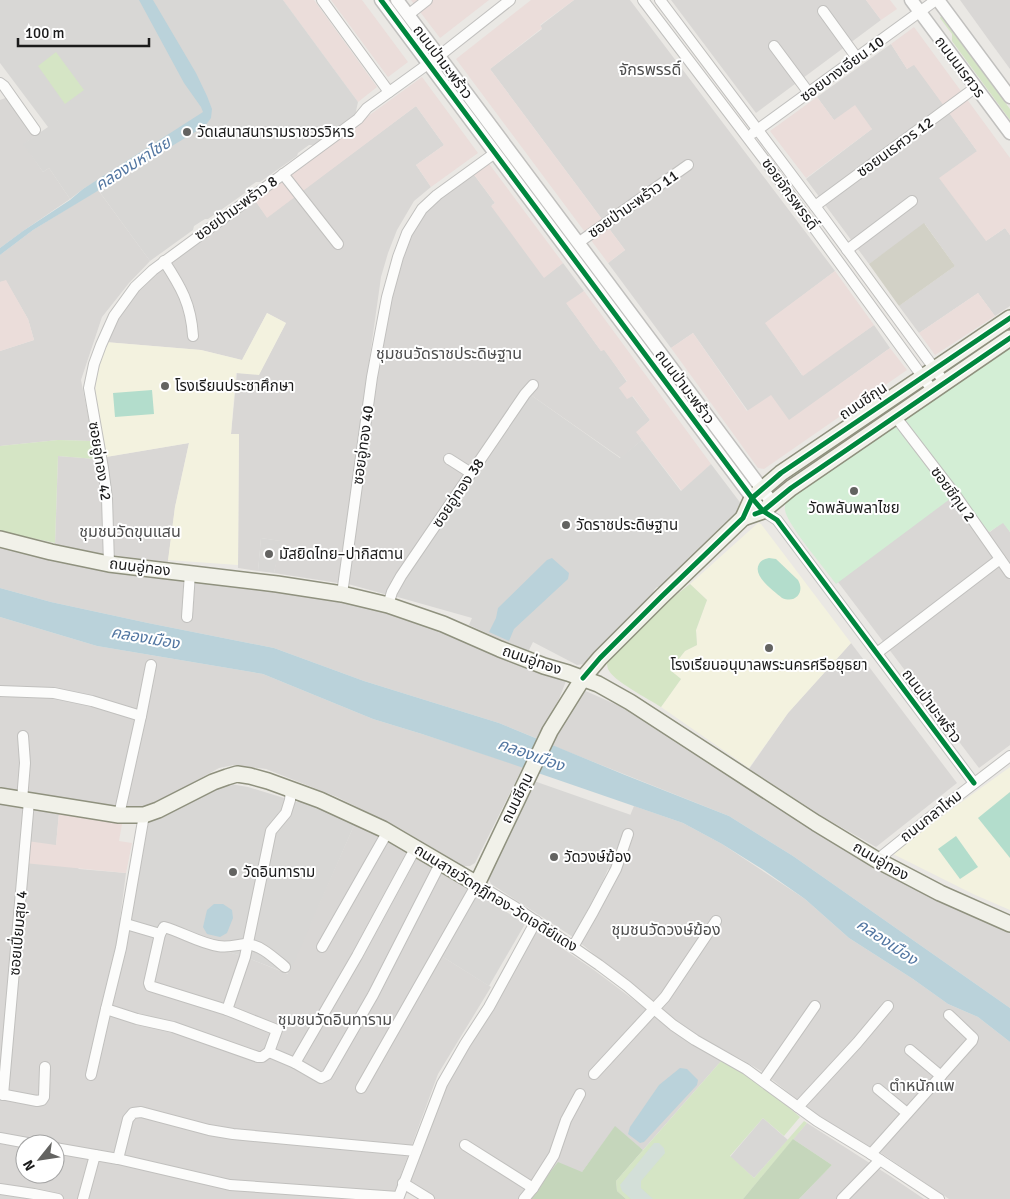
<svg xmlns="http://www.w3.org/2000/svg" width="1010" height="1199" font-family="Signika,'Noto Sans Thai',sans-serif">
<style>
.residential{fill:#d9d7d5;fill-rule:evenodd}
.commercial{fill:#ebddda}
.education{fill:#f3f2df}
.religious{fill:#d8d7d5}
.construction{fill:#d2d1c6}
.grass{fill:#d5e5c5}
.forest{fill:#c5d6bb}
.wetland{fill:#d3dfd8}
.park{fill:#d3eed5}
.pitch{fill:#b3ddcc}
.water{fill:#bad2da}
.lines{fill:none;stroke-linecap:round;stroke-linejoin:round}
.minor-casing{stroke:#c1c0be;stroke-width:12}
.tertiary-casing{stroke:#c1c0be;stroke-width:15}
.secondary-casing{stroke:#8f917e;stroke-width:18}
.minor{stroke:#fcfcfb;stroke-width:10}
.tertiary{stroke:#fcfcfb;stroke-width:12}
.secondary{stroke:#f1f1e9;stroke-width:15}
.cycleway-casing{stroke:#fff;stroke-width:8}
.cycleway{stroke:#00873e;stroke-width:5}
.poi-dot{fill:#636361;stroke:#fff;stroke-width:2}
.labels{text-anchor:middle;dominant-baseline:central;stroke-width:4;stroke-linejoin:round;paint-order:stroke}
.street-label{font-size:15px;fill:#1b1b1b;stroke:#fff}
.poi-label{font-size:15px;fill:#1b1b1b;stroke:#fff;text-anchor:start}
.neighbourhood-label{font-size:16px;fill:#4e4e4e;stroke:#fff}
.water-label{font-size:16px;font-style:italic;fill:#5276a1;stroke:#fff}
</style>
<rect width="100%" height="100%" fill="#eae8e4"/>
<g class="residential">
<polygon points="574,0 630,0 835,271 766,323 802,375 874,325 890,348 789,421 748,411 693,333 671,348 608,263 625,250 490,69 542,29 540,26"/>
<polygon points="671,0 866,0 881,20 756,113"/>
<polygon points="960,0 1010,0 1010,69 991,43"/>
<polygon points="891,44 907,69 914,64 977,151 986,241 1005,228 1010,235 1010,306 995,316 978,293 919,333 899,306 955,266 925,224 869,264 806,179 872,129 834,120 817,97"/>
<polygon points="8,97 35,136 24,144 43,172 49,168 70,199 23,231 0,248 0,100"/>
<polygon points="416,106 444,145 416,165 431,187 414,201 397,230 388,253 381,277 338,583 274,573 280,541 261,538 258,571 238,568 239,435 231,434 237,373 259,374 286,323 267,313 242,360 201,350 105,342 117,318 143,284 161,269 254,199 267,217"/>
<polygon points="472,172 495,203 492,205 544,277 563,263 584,291 567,304 601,351 604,349 627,382 619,388 632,396 650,420 637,432 642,440 621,458 528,393 388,595 348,584 378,370 388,317 397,278 407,243 419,218 438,199"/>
<polygon points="98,190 150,261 129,283 102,317 81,380 93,441 58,440 0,446 0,351 34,340 28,319 6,281 0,282 0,255 33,230"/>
<polygon points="189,443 175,507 168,562 112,555 106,457"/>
<polygon points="58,456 96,459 103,510 103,555 55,546"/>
<polygon points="958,492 990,532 1003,522 1010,532 1010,745 979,768 838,582"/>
<polygon points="0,547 120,573 311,594 420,620 566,681 559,699 538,739 499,723 364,681 274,648 148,623 51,602 0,588"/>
<polygon points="0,617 97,646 263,674 373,719 422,734 523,767 475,863 470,866 463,866 401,829 337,797 266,769 234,765 219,768 152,805 142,808 123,807 0,788"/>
<polygon points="851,643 957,783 876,847 825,818 749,769 788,713"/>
<polygon points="581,689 633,712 1010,931 1010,1008 793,856 729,816 551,745"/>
<path d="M0 803 59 813 56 845 79 869 126 873 120 919 245 957 288 974 356 821 473 890 438 954 491 987 438 1074 392 1199H0ZM25 1144H55V1174H25Z"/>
<polygon points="634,806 683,823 722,844 805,899 849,938 913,979 948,1004 978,1017 1010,1042 1010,1199 949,1199 881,1153 822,1119 761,1071 741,1059 692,1033 579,942 614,872 608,869"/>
<polygon points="537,931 594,970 686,1039 722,1060 643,1150 615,1127 582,1172 529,1199 419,1199 405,1192 450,1078 488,1017"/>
<polygon points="807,1123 890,1176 924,1199 799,1199 832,1165 793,1139"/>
</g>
<g class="commercial">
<polygon points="283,0 314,0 377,87 358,102"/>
<polygon points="331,0 362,0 408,62 388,77"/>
<polygon points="411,0 489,0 440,38"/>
<polygon points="531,0 574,0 540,25 542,28 490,69 625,250 608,263 456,59"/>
<polygon points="866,0 890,0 897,9 881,20"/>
<polygon points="914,27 1010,158 1010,235 1005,228 986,241 939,178 977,151 914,65 907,69 891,44"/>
<polygon points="422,77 478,153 431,187 416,165 444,145 416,106 267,218 254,199"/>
<polygon points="817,97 834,120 855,105 872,129 806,178 770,131"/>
<polygon points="487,161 563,263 544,278 491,206 495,203 472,172"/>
<polygon points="835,271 874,325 803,376 765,323"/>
<polygon points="6,280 28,319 34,340 0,351 0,282"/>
<polygon points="584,291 711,464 682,491 636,432 650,420 633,396 627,399 619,388 627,381 604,350 601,351 566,303"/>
<polygon points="978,293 995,316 935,355 919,333"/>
<polygon points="693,333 747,411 771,395 789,420 890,348 907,370 764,469 758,468 671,348"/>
<polygon points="59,813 98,818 98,820 122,824 119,841 132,843 126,873 24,863 27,841 56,845"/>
</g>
<g class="education">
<polygon points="267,313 286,323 259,375 236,373 231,434 239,434 238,565 168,560 175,507 189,443 106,457 95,396 96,369 99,368 105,342 201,350 242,360"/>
<polygon points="758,523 761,524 851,643 788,713 749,768 661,707 681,679 670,670 685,651 697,645 696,630 707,600 690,584"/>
<polygon points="1010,767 1010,910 973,894 891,853"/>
</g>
<g class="religious">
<polygon points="0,0 283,0 358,102 355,116 313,145 309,145 298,153 297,156 260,182 256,182 246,189 245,193 208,219 205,219 194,226 193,230 150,261 93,183 83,189 70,199 49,168 43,172 23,144 48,127 0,63"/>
<polygon points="528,393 620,458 642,440 681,491 711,464 742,505 742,508 661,587 657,587 654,590 652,596 583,664 577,665 533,642 528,652 469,625 472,618 394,596 394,589"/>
<polygon points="261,538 281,541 274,573 258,571"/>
<polygon points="534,781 631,815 602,883 573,937 491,884 488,877"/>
<polygon points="219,782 248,787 297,802 301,800 356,821 289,974 245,957 125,921 142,824"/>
<polygon points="473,890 525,924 489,986 438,954"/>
<polygon points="763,1118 788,1140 754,1178 730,1157"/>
</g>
<polygon class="construction" points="924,223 955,266 899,306 869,264"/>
<g class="grass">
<polygon points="941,16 1010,109 1010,120 952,41 952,34 940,18"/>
<polygon points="56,52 84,90 65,104 38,66"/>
<polygon points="922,386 923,388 922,390 805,468 802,468 801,467"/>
<polygon points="58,440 93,441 96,459 58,456 55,543 0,531 0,446"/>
<path d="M690 584 707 600 696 630 697 645 685 651 670 670 681 679 661 707C649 699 613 681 608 669 607 666 607 663 607 660L667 602Z"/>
<polygon points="722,1060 758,1081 800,1117 784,1136 763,1118 730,1156 754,1178 804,1121 807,1123 743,1199 626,1199 617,1191 616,1181"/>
</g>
<g class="forest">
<polygon points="615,1126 643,1150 616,1181 617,1191 626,1199 529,1199 558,1162 582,1172"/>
<polygon points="793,1139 832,1165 799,1199 743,1199"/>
</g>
<polygon class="wetland" points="654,1143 659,1143 664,1148 665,1153 641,1181 641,1188 653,1199 631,1199 622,1191 620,1185"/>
<path class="park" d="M1010 345V532L1003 523 989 532 958 493 836 584C826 570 786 523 785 510 784 504 787 500 790 495Z"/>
<g class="pitch">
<polygon points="152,390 154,414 115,417 113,393"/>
<path d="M769 558 776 559 798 580C805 592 796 604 782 598 774 591 752 576 759 564 761 560 765 559 769 558Z"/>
<polygon points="1010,792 1010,858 978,818"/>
<polygon points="956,836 978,867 960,879 938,849"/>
</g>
<g class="water">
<polygon points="139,0 153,0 196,73 207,96 212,109 211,118 205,126 33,230 0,255 0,248 23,231 70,200 83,189 203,112 201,107 184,83"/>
<polygon points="552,558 569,573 568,579 514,629 509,641 489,632 496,618 498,608 547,560"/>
<polygon points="0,588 51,602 148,623 274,648 364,681 499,723 625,775 729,816 793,856 1010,1008 1010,1042 978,1017 948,1004 913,979 849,938 805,899 765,871 722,844 683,823 509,763 422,734 373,719 263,674 97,646 0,617"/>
<polygon points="214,904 223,904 232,910 233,918 227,933 220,937 207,934 203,927 207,910"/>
<polygon points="680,1068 687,1069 698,1080 697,1085 644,1142 640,1143 628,1134 630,1127 659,1085"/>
</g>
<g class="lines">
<g class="minor-casing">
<g id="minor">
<polyline points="322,0 389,92"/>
<polyline points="643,0 763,158 933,391"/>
<polyline points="660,0 815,206 945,383"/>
<polyline points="823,11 857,58"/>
<polyline points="408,15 427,0"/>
<polyline points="774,46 809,93"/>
<polyline points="0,83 4,86 35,130"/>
<polyline points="753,133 936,0"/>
<polyline points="283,174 338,244"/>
<polyline points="815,206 976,87"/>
<polyline points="578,243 688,165"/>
<polyline points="847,250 912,201"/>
<path d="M164 261C181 287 191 304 193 336"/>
<polyline points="895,416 954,493 1010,573"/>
<polyline points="449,459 471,473"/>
<polyline points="763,511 777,520 974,783"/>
<polyline points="109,564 107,498 103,468 89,388 94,364 101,345 114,316 135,287 153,270 358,119 367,108 439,56 510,0"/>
<polyline points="342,594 372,377 387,297 398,257 407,233 422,209 437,195 495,153"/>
<polyline points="388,605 392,592 401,576 525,394 533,385"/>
<polyline points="187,617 190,573"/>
<polyline points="877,653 1000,559"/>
<polyline points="0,691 54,693 92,701 141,716"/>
<polyline points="22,800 25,763 23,736"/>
<polyline points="119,815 141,716 151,665"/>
<polyline points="877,860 933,815 1010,756"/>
<path d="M160 934 164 927C182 932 199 943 218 946 228 948 236 945 245 944 260 944 274 958 285 967"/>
<polyline points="322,947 388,831"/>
<polyline points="573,947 593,912 616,869 628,834"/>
<polyline points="106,1009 137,1019 173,1027 258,1057 262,1057 269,1052 277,1030 227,1010 150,986 149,983 160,934 126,924"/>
<polyline points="227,1010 245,957 271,831 286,813 290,800 291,789"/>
<polyline points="910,1050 941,1076"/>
<polyline points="269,1052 295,1063 321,1078 327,1075 373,995 441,862"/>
<polyline points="295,1063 357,956 416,847"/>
<polyline points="594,1074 665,997 716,921"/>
<polyline points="91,1075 106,1009 121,948 144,815"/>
<polyline points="763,1081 815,1006"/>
<polyline points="361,1088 477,884 515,907 599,965 627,986 673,1025 695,1040 746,1069 817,1121 871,1154 939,1199"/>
<polyline points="878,1089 907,1113"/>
<polyline points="0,1094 37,1101 42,1100 44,1097 45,1067"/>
<polyline points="3,1095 29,801"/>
<polyline points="798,1107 857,1043 888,1006"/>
<polyline points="0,1138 33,1144"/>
<polyline points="465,1145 533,1188"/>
<polyline points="55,1148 95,1155"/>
<polyline points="871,1154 972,1041 973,1038 971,1036 949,1015"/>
<polyline points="118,1159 128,1119 133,1113 141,1112 209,1130 233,1134 416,1151"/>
<polyline points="403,1183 429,1199"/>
<polyline points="0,1189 34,1194 58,1199"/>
<polyline points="83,1199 95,1155 118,1159 230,1185 398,1197"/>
<polyline points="398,1199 442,1084 465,1044 489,1007 536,921"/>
<polyline points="524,1199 533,1188 554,1155 566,1120 580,1094"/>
<polyline points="842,1199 880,1160"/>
</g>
</g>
<g class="tertiary-casing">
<g id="tertiary">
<polyline points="381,0 758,506"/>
<polyline points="397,0 768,497"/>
<polyline points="911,0 1010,133"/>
<polyline points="938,0 1010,97"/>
</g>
</g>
<g class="secondary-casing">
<g id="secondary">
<polyline points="743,518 763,511 791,488 1010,338"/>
<polyline points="0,539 51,552 109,564 277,584 342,594 388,605 443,624 500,649 544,666 568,673 598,684 630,702 816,823 877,860 940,893 1010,924"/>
<polyline points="0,796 119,815 144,815 158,810 213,782 227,777 237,774 250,776 268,781 320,800 383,829 477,884 550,731 583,678 600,658 661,597 743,518 752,498 781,473 1010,318"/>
</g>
</g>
<use href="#minor" class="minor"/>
<use href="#tertiary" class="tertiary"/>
<use href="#secondary" class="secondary"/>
<g class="cycleway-casing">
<g id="cycleway">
<polyline points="381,0 752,498 763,511 777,520 974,783"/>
<polyline points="755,514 763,511 791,488 1010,338"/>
<polyline points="583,678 600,658 661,597 743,518 752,498 781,473 1010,318"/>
</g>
</g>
<use href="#cycleway" class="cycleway"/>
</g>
<g class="poi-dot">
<circle cx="187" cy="132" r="5"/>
<circle cx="165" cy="386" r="5"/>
<circle cx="854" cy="491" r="5"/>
<circle cx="566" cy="525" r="5"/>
<circle cx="269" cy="554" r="5"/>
<circle cx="769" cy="648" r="5"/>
<circle cx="554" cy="857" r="5"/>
<circle cx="233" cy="872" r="5"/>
</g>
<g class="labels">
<g class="street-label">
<text transform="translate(443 62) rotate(53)">ถนนป่ามะพร้าว</text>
<text transform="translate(960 67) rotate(53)">ถนนนเรศวร</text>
<text transform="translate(842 69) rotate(-36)">ซอยบางเอียน 10</text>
<text transform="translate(895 147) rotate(-36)">ซอยนเรศวร 12</text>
<text transform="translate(790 194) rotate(54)">ซอยจักรพรรดิ์</text>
<text transform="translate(633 204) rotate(-35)">ซอยป่ามะพร้าว 11</text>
<text transform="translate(236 208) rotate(-36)">ซอยป่ามะพร้าว 8</text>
<text transform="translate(685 387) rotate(53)">ถนนป่ามะพร้าว</text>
<text transform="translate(863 401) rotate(-34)">ถนนชีกุน</text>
<text transform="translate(363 445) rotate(-82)">ซอยอู่ทอง 40</text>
<text transform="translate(100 461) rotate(81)">ซอยอู่ทอง 42</text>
<text transform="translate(458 493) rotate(-56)">ซอยอู่ทอง 38</text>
<text transform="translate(953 494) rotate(54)">ซอยชีกุน 2</text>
<text transform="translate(140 567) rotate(7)">ถนนอู่ทอง</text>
<text transform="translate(532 660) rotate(19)">ถนนอู่ทอง</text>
<text transform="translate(932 706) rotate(53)">ถนนป่ามะพร้าว</text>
<text transform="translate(517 798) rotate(-64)">ถนนชีกุน</text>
<text transform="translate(931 816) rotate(-38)">ถนนกลาโหม</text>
<text transform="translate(881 861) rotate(30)">ถนนอู่ทอง</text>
<text transform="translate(496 898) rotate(32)">ถนนสายวัดกุฎีทอง-วัดเจดีย์แดง</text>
<text transform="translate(18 933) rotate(-85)">ซอยเปี่ยมสุข 4</text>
</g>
<g class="poi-label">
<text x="197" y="132">วัดเสนาสนารามราชวรวิหาร</text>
<text x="175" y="386">โรงเรียนประชาศึกษา</text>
<text x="854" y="508" text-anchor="middle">วัดพลับพลาไชย</text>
<text x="576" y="525">วัดราชประดิษฐาน</text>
<text x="279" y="554">มัสยิดไทย–ปากิสตาน</text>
<text x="769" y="665" text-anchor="middle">โรงเรียนอนุบาลพระนครศรีอยุธยา</text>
<text x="564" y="857">วัดวงษ์ฆ้อง</text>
<text x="243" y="872">วัดอินทาราม</text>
</g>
<g class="neighbourhood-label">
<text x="650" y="70">จักรพรรดิ์</text>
<text x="449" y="354">ชุมชนวัดราชประดิษฐาน</text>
<text x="130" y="532">ชุมชนวัดขุนแสน</text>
<text x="666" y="930">ชุมชนวัดวงษ์ฆ้อง</text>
<text x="335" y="1020">ชุมชนวัดอินทาราม</text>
<text x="922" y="1086">ตำหนักแพ</text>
</g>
<g class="water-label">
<text transform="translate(133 164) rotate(-32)">คลองมหาไชย</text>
<text transform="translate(145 638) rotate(10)">คลองเมือง</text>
<text transform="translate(531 755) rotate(20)">คลองเมือง</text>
<text transform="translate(887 942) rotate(34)">คลองเมือง</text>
</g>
</g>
<g transform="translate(40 1159) rotate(240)"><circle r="24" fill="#ffffff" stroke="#a4a4a4"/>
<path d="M0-4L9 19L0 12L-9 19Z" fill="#636361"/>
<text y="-8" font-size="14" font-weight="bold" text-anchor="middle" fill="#1b1b1b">N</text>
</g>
<path d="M18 38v8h131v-8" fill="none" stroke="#1b1b1b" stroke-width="2.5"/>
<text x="25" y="38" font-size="15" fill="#1b1b1b" stroke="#ffffff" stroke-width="4" paint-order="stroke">100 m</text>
</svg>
